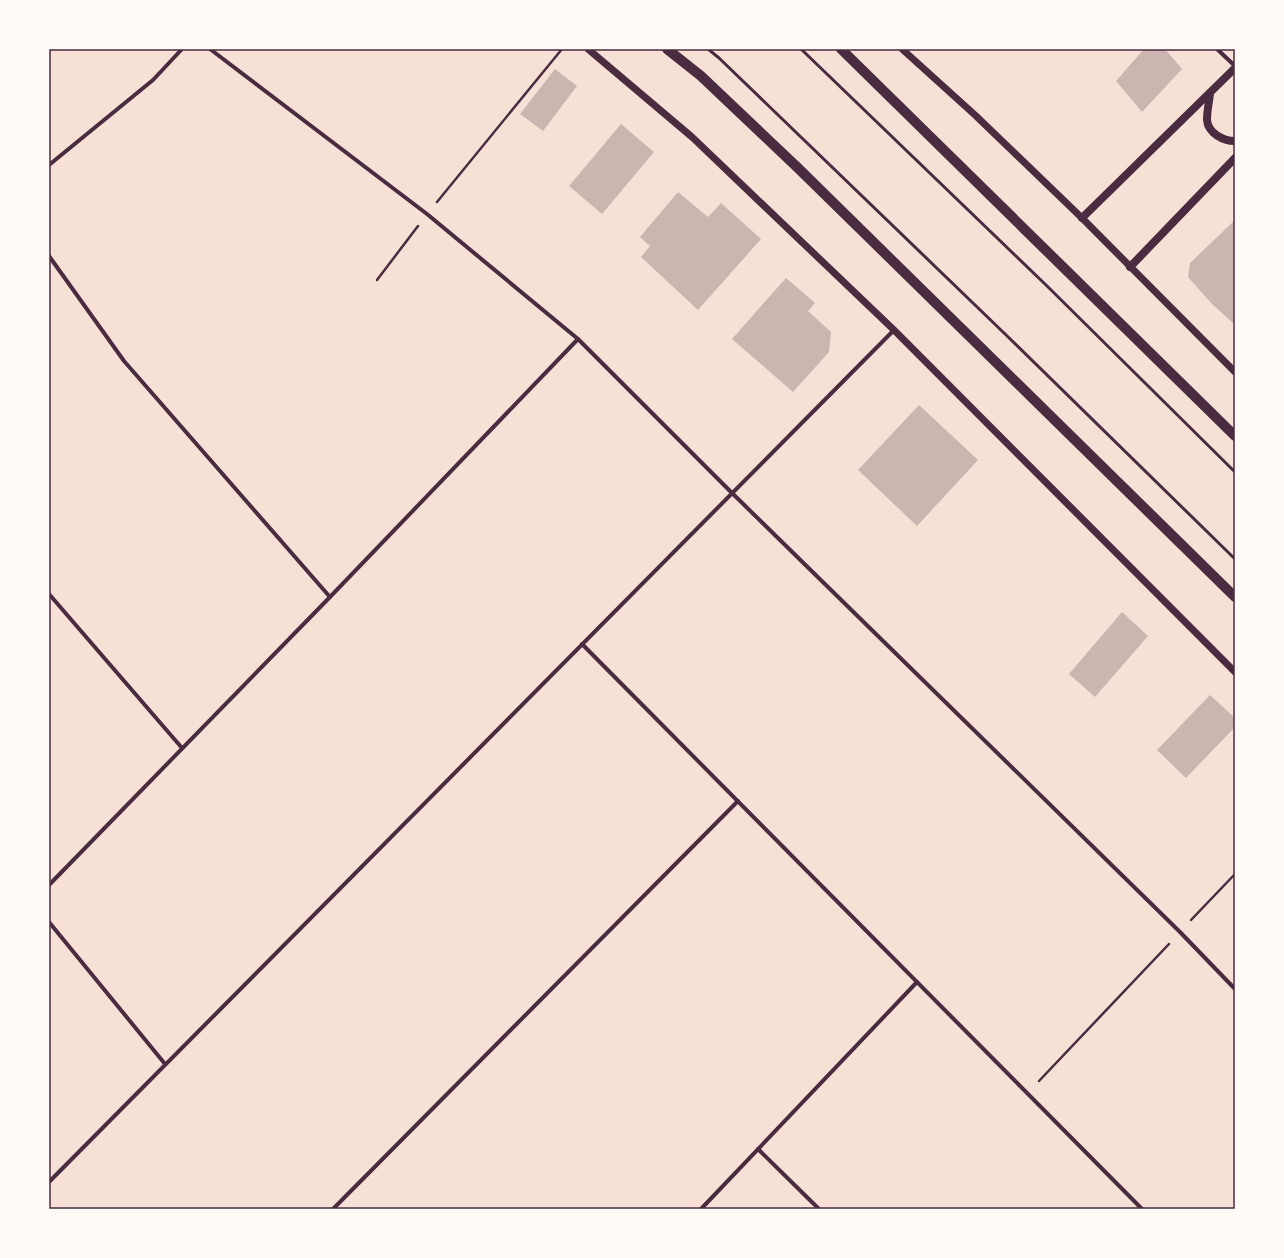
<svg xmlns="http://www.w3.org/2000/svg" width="1284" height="1258" font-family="'Titillium Web',sans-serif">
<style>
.building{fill:#ccb4b1}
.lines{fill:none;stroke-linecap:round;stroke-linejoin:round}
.path{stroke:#4a2c40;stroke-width:2.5}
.service{stroke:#4a2c40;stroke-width:3}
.minor{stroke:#4a2c40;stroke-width:4}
.tertiary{stroke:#4a2c40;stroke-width:7}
.secondary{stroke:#4a2c40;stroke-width:8}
.primary{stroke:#4a2c40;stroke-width:10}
.neatline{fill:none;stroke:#4a2c40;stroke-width:1.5}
</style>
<rect width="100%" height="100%" fill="#f7e1d7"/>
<g class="building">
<polygon points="1144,49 1165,49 1182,69 1142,112 1116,81"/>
<polygon points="555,69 577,86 543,131 520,114"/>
<polygon points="621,124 654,152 602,214 569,186"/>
<polygon points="678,192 708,217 721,203 761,239 698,310 641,257 650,246 640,237"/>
<polygon points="1235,220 1235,325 1211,303 1188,277 1190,263"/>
<polygon points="786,278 815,303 808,311 831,332 829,352 793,392 732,339"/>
<polygon points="919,405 978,460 917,526 858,470"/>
<polygon points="1122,612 1148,636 1095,697 1069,674"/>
<polygon points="1210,695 1235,718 1235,727 1186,778 1157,750"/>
</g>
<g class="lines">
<g class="path">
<polyline points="437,202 562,49"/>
<polyline points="377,280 418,226"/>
<polyline points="1191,920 1235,874"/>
<polyline points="1039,1081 1169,944"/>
</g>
<g class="service">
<polyline points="708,49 719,58 1003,332 1235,559"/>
<polyline points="801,49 1046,285 1235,472"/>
</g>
<g class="minor">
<polyline points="210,49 427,214 578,339 732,493 1180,932 1235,989"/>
<polyline points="1217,49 1235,66"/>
<polyline points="49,165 153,80 182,49"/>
<polyline points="49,256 124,361 330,597"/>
<polyline points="49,594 182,748"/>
<polyline points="582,644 1142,1209"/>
<polyline points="49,885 330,597 578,339"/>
<polyline points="49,922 165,1064"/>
<polyline points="758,1149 819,1209"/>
<polyline points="49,1182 894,330"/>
<polyline points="333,1209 738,801"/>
<polyline points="701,1209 917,982"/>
</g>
<g class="tertiary">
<polyline points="588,49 692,137 894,330 1235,672"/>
<polyline points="902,49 975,115 1082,218 1235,372"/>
</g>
<g class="secondary">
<path d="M1210 94C1209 102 1207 111 1207 120 1208 133 1223 141 1235 141"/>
<polyline points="1082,218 1235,68"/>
<polyline points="1130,267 1235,158"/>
</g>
<g class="primary">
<polyline points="667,49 701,76 798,168 1235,597"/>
<polyline points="841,49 1235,436"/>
</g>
</g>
<rect width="1284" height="1258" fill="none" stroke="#fffaf5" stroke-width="100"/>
<rect x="50" y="50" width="1184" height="1158" class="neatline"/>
</svg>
